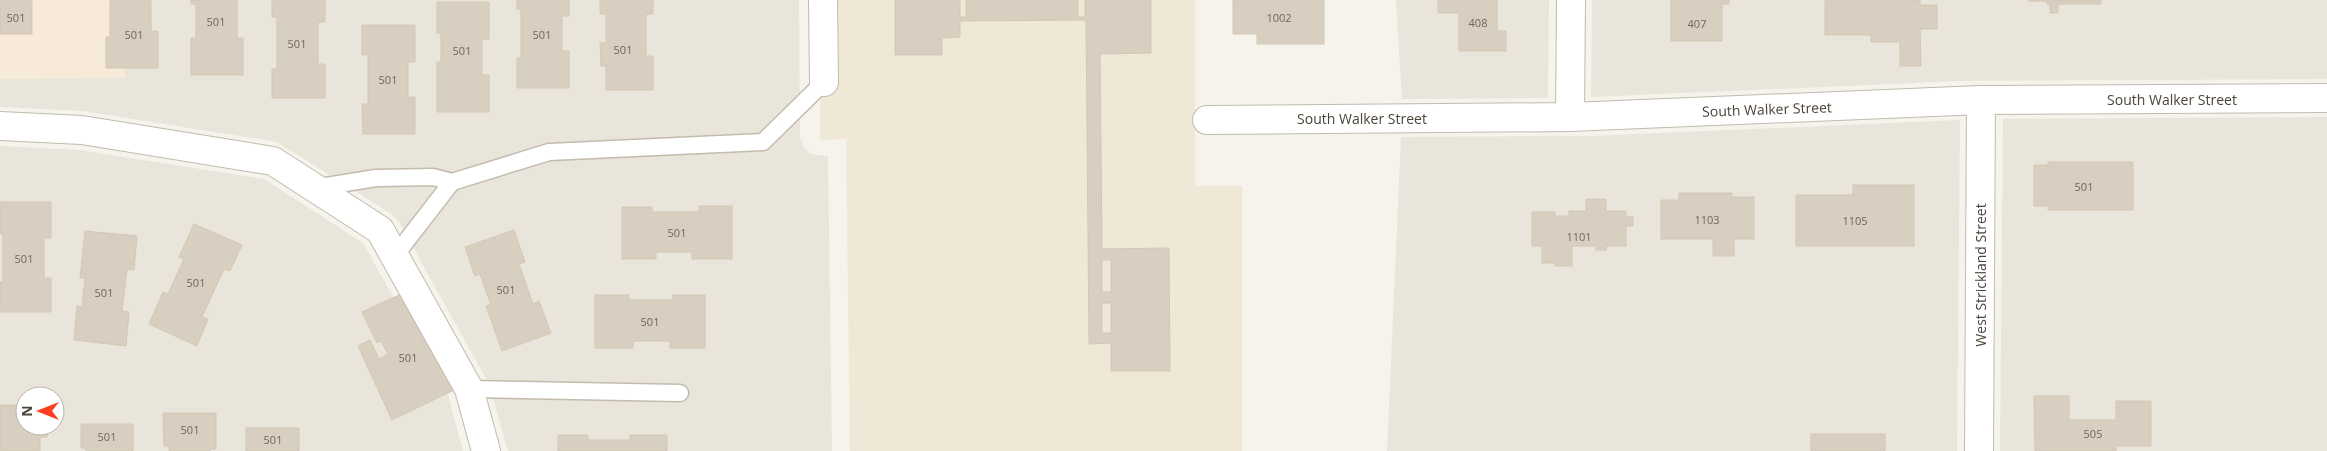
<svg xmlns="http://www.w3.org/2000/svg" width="2327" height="451" font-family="'Open Sans',sans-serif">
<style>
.residential{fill:#eae5da;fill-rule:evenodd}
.commercial{fill:#f7ead8}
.education{fill:#efe8d6}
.building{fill:#d8cfc1;stroke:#d3c7b4;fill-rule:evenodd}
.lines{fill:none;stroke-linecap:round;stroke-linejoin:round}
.service-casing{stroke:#c2bbae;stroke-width:19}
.minor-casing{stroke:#c2bbae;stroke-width:30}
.service{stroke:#fff;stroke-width:16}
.minor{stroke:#fff;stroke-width:28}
.labels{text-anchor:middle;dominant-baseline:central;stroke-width:4.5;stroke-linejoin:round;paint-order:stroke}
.number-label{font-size:11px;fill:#6e675b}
.street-label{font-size:14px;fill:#4b4439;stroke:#fff}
</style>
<rect width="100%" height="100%" fill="#f6f3ec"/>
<g class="residential">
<polygon points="126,0 799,0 800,139 802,140 803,146 810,154 828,156 832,451 508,451 489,384 399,222 393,215 277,142 83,111 0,107 0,79 124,77"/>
<polygon points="1396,0 1549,0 1548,98 1402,99"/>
<polygon points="1592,0 2327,0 2327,79 1960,81 1591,97"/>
<polygon points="2327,117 2327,451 2000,451 2003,119"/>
<polygon points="1960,120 1957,451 1387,451 1401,137 1591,136"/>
<path d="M0 146 79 150 264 179 363 243 448 395 463 451H0ZM25 396H55V426H25Z"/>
</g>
<polygon class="commercial" points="0,0 126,0 125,78 0,79"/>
<polygon class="education" points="820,0 1195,0 1195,186 1242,186 1242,451 850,451 846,139 820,140"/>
<g class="building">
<rect x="0" y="0" width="32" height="34"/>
<polygon points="110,0 151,0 151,31 158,31 158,68 106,68 106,37 110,37"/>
<polygon points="191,0 237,0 237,38 243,38 243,75 191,75 191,38 196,38 196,4 191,4"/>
<polygon points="272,0 325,0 325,22 318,22 318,64 325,64 325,98 272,98 272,69 277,69 277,17 272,17"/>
<polygon points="517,0 569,0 569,16 562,16 562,51 569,51 569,88 517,88 517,58 521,58 521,9 517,9"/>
<polygon points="600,0 653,0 653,14 646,14 646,56 653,56 653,90 606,90 606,66 601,66 600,43 606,43 606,14 600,14"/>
<path d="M895 0H960V17H966V0H1078V17H1085V0H1151V53L1100 54 1102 249 1169 248 1170 371H1111V343L1089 344 1086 20 960 21V37L942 38V55H895ZM1102 260H1111V292H1102ZM1102 303H1111V333H1102Z"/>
<polygon points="1233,0 1324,0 1324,44 1257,44 1257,34 1233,34"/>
<polygon points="1438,0 1497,0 1497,31 1506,31 1506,51 1459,51 1459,13 1438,13"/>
<polygon points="1671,0 1729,0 1729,4 1722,4 1722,41 1671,41"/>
<polygon points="1825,0 1920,0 1920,5 1937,5 1937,29 1920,29 1921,66 1900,66 1900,42 1871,42 1871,35 1825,35"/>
<polygon points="2101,0 2101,4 2058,4 2058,13 2050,13 2050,4 2047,4 2047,1 2028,1"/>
<polygon points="437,2 489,2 489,39 482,39 482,75 489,75 489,112 437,112 437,62 441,62 441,33 437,33"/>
<polygon points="362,25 415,25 415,62 408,62 408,97 415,97 415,134 363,134 362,104 368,104 368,55 362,55"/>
<polygon points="2048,162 2133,162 2133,210 2048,210 2048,206 2034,206 2034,165 2048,165"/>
<polygon points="1853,185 1914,185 1914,246 1796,246 1796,195 1853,195"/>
<polygon points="1679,193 1732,193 1732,197 1754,197 1754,239 1734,239 1734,256 1713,256 1713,239 1661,239 1661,200 1679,200"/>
<polygon points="1586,199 1606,199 1606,211 1626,211 1626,217 1633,217 1633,226 1626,226 1626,246 1606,246 1606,250 1596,250 1596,246 1572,246 1572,266 1555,266 1555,263 1542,263 1542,246 1532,246 1532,212 1555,212 1555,216 1569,216 1569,211 1586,211"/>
<polygon points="0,202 51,202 51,238 44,238 44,278 51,278 51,312 0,312 0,282 3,282 3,234 0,234"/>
<polygon points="699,206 732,206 732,259 692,259 692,252 656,252 656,259 622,259 622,207 652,207 652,212 699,212"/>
<polygon points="194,224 242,245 230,271 224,269 202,317 208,319 197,346 149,324 163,292 168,294 184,259 179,257"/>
<polygon points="514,230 525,262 519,264 533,304 539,301 551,333 502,351 486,306 491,305 480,274 475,276 465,247"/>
<polygon points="85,231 137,236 134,270 127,269 122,311 129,312 126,346 74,340 77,306 82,307 85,278 80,278"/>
<polygon points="410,290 421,330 436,362 442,359 456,389 392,420 358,346 370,340 379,359 388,354 381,341 377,343 362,312"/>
<polygon points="595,295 629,295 629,300 673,300 673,295 705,295 705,348 670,348 670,341 633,341 633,348 595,348"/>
<polygon points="2034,396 2069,396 2069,420 2116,420 2116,401 2151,401 2151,446 2116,446 2116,451 2035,451"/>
<polygon points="0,405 25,405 25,426 47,426 47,437 40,437 40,451 0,451"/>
<polygon points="163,413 216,413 216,449 210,449 210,451 169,451 169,446 164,446"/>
<polygon points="81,424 133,424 133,451 86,451 86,448 81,448"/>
<rect x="246" y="428" width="53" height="23"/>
<rect x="1811" y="434" width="74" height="17"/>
<polygon points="558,435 588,435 588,440 630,440 630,435 667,435 667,451 558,451"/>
</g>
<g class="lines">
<g class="service-casing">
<g id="service">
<polyline points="314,188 376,178 433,177 452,182 549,152 763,142 824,82"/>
<polyline points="394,257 452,182"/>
<polyline points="469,389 680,393"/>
</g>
</g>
<g class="minor-casing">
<g id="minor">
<polyline points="823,0 824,82"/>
<polyline points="1570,117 1571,0"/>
<polyline points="1207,120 1570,117 1981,100 2327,98"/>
<polyline points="0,126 82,130 273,161 380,230 469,389 486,451"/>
<polyline points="1979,451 1981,100"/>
</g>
</g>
<use href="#service" class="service"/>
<use href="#minor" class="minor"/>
</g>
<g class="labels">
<g class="number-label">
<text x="16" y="17">501</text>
<text x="1279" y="17">1002</text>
<text x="216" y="21">501</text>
<text x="1478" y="22">408</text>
<text x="1697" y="23">407</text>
<text x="134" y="34">501</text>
<text x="542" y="34">501</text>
<text x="297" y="43">501</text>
<text x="623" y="49">501</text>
<text x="462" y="50">501</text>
<text x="388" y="79">501</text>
<text x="2084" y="186">501</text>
<text x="1707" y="219">1103</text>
<text x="1855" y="220">1105</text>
<text x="677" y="232">501</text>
<text x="1579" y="236">1101</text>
<text x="24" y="258">501</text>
<text x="196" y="282">501</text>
<text x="506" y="289">501</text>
<text x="104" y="292">501</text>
<text x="650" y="321">501</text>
<text x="408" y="357">501</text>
<text x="190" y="429">501</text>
<text x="2093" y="433">505</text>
<text x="107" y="436">501</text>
<text x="273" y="439">501</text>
</g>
<g class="street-label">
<text x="2172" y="99">South Walker Street</text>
<text transform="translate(1767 109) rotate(-2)">South Walker Street</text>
<text x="1362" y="118">South Walker Street</text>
<text transform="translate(1980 275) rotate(-90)">West Strickland Street</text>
</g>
</g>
<g transform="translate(40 411) rotate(270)"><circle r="24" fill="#ffffff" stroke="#b7b4b0"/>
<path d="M0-4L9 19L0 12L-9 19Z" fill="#fc3f1d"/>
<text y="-8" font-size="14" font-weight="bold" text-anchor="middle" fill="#4b4439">N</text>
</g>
</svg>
